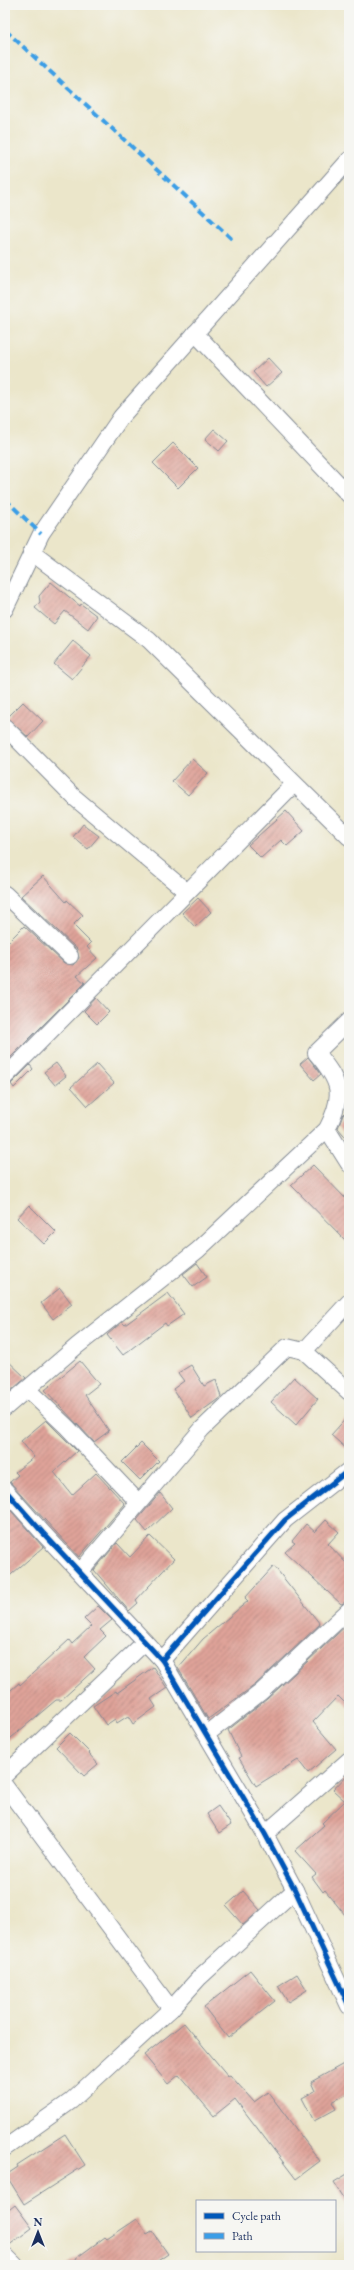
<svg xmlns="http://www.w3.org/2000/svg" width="354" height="2270" font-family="'EB Garamond',serif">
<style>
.building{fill:url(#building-hatch)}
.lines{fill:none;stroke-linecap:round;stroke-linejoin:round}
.minor-casing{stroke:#838a94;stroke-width:18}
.minor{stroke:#fff;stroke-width:16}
.quiet{stroke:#3b9de6;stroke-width:4;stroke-dasharray:8 4;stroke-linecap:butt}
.cycleway-casing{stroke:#f6f6f2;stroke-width:8}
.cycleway{stroke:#0057b8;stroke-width:5}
</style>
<defs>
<pattern id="building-hatch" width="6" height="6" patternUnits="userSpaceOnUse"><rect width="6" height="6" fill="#dfa399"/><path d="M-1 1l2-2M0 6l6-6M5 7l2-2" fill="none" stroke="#b48580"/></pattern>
</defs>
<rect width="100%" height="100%" fill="#f6f6f2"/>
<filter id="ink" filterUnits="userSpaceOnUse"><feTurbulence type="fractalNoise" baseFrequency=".025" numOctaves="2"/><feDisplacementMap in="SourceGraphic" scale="8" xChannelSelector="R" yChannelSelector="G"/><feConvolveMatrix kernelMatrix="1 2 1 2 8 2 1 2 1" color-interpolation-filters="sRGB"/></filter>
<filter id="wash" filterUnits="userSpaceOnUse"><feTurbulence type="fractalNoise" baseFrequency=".012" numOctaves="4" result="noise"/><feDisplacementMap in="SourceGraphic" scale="16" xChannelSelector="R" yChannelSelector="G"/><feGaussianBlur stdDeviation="0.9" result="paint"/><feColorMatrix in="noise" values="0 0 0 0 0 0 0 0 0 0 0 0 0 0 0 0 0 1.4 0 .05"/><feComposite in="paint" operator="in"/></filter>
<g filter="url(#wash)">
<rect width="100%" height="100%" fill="#ebe6ca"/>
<g id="blocks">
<g class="building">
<polygon points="268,358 282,373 266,387 253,372"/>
<polygon points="214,429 228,441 219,451 205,439"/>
<polygon points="173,443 198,468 178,488 153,463"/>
<polygon points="51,582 80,606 81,604 97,616 88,629 65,611 54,624 35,608 40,602 39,596"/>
<polygon points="73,641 91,656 72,679 54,664"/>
<polygon points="23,702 43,721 28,737 7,718"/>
<polygon points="192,759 208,773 188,795 172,781"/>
<polygon points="286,811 304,831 287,846 281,840 261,858 248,845"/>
<polygon points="83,824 99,836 88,849 73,837"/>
<polygon points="43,876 66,902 67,900 83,915 73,925 91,943 87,947 97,958 77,976 85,983 5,1063 5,945 24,926 64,963 73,965 79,958 77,949 21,896"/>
<polygon points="198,898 211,912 195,927 182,913"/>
<polygon points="96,998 109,1012 97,1024 84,1011"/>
<polygon points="308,1057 321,1074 314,1080 300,1064"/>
<polygon points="56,1063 66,1076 55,1085 44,1072"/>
<polygon points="97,1064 114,1083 88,1106 71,1087"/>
<polygon points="30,1065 33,1069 14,1088 11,1084"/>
<polygon points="349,1109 349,1141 338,1128 343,1115"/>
<polygon points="313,1165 349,1202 349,1244 291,1185"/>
<polygon points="29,1205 56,1232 44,1244 17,1218"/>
<polygon points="197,1263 207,1277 193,1287 183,1274"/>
<polygon points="60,1288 72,1304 53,1319 41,1303"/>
<polygon points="168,1293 184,1314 167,1326 165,1323 123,1355 107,1335 122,1322 125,1325"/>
<polygon points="5,1358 26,1378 9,1392 5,1388"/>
<polygon points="80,1361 99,1384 85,1395 109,1431 94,1442 45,1390"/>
<polygon points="191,1365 204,1386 216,1380 221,1397 192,1418 173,1389 184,1381 178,1373"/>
<polygon points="294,1377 318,1399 296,1425 271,1402"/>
<polygon points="349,1415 349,1451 331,1435"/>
<polygon points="46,1420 77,1451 54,1472 72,1495 96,1473 125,1504 79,1557 10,1482 18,1475 15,1472 34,1457 21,1441"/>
<polygon points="141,1443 159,1461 140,1480 122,1462"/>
<polygon points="160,1493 172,1508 147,1532 137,1520"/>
<polygon points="5,1504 43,1547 5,1580"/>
<polygon points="326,1520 339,1532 328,1544 349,1566 349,1601 341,1604 285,1552 295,1543 292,1541 306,1524 315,1532"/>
<polygon points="150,1536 174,1559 136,1600 138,1603 129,1611 94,1570 117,1543 130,1557"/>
<polygon points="274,1566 320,1624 255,1685 208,1719 178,1668 203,1639 248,1601 245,1598"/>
<polygon points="98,1606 112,1620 100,1630 106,1636 84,1657 95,1669 61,1700 56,1700 5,1743 5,1695 19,1683 20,1685 69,1640 72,1644 91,1626 84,1619"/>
<polygon points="349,1623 349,1707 338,1696 313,1722 336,1749 308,1773 298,1760 256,1786 239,1758 241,1757 228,1730 267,1699"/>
<polygon points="153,1667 167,1688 151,1699 156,1707 133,1724 128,1716 117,1723 115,1719 106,1725 93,1706 116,1691 117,1693"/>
<polygon points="70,1733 90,1753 89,1754 98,1764 84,1776 56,1747"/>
<polygon points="349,1773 349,1920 325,1890 323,1892 312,1877 316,1874 295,1851 324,1825 322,1823 345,1801 333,1790"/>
<polygon points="218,1806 231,1825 219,1833 207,1814"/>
<polygon points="243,1891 260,1910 243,1925 226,1906"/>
<polygon points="250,1970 275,2001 228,2038 204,2007"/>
<polygon points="297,1974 307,1990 288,2002 278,1986"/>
<polygon points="184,2023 228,2076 230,2075 254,2102 268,2092 320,2161 296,2179 235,2099 214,2116 179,2075 168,2084 144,2055"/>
<polygon points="349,2061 349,2093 332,2102 336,2109 314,2121 302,2098 315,2091 311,2082"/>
<polygon points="65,2134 85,2165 24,2204 6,2175 18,2167 17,2165"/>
<polygon points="349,2173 349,2206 334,2182"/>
<polygon points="15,2205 32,2228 8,2246 5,2246 5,2213"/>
<polygon points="137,2219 147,2234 152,2231 168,2254 152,2265 67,2265 105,2237 107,2239"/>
</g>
</g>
</g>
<g filter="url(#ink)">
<use href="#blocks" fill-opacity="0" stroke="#838a94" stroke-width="1"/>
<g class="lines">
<g class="minor-casing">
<g id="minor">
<polyline points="195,333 349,495"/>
<polyline points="31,552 149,640 349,837"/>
<polyline points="5,609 41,534 121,417 349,160"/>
<polyline points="5,727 75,798 187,892"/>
<polyline points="5,894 70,956"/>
<polyline points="5,1077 294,784"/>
<polyline points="327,1129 349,1164"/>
<polyline points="304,1351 349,1302"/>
<polyline points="28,1390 67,1427 138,1502"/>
<path d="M5 1408 77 1346 198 1250 327 1129C345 1094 340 1081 316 1053L349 1021"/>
<polyline points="5,1490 43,1533 162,1660 265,1834 295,1890 349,2006"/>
<polyline points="80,1572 202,1429 287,1347 304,1351 349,1392"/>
<polyline points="162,1660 285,1520 349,1470"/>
<polyline points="207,1734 261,1692 349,1610"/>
<polyline points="5,1775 145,1642"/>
<polyline points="5,1786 171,2009 71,2101 5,2148"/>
<polyline points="265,1834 349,1760"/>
<polyline points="171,2009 200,1977 295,1890"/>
<polyline points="5,2255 15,2265"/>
</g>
</g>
<use href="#minor" class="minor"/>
<g class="quiet">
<polyline points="5,30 233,240"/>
<polyline points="5,499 41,534"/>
</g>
<g class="cycleway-casing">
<g id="cycleway">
<polyline points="5,1490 43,1533 162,1660 265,1834 295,1890 349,2006"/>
<polyline points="162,1660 285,1520 349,1470"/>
</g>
</g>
<use href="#cycleway" class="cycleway"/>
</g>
</g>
<rect width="354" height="2270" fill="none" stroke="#f6f6f2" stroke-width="20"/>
<rect x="196" y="2200" width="140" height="52" fill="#f6f6f2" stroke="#9ea6b7"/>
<rect x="204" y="2213" width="20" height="6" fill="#0057b8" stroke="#9ea6b7"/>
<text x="232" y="2220" font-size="12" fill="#1b2f5e">Cycle path</text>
<rect x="204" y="2233" width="20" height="6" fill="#3b9de6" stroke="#9ea6b7"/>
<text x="232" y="2240" font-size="12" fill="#1b2f5e">Path</text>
<g transform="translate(38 2232)" stroke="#f6f6f2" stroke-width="3" paint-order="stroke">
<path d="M0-3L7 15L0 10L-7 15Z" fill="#1b2f5e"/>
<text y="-6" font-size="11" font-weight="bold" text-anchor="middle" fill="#1b2f5e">N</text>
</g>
</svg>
